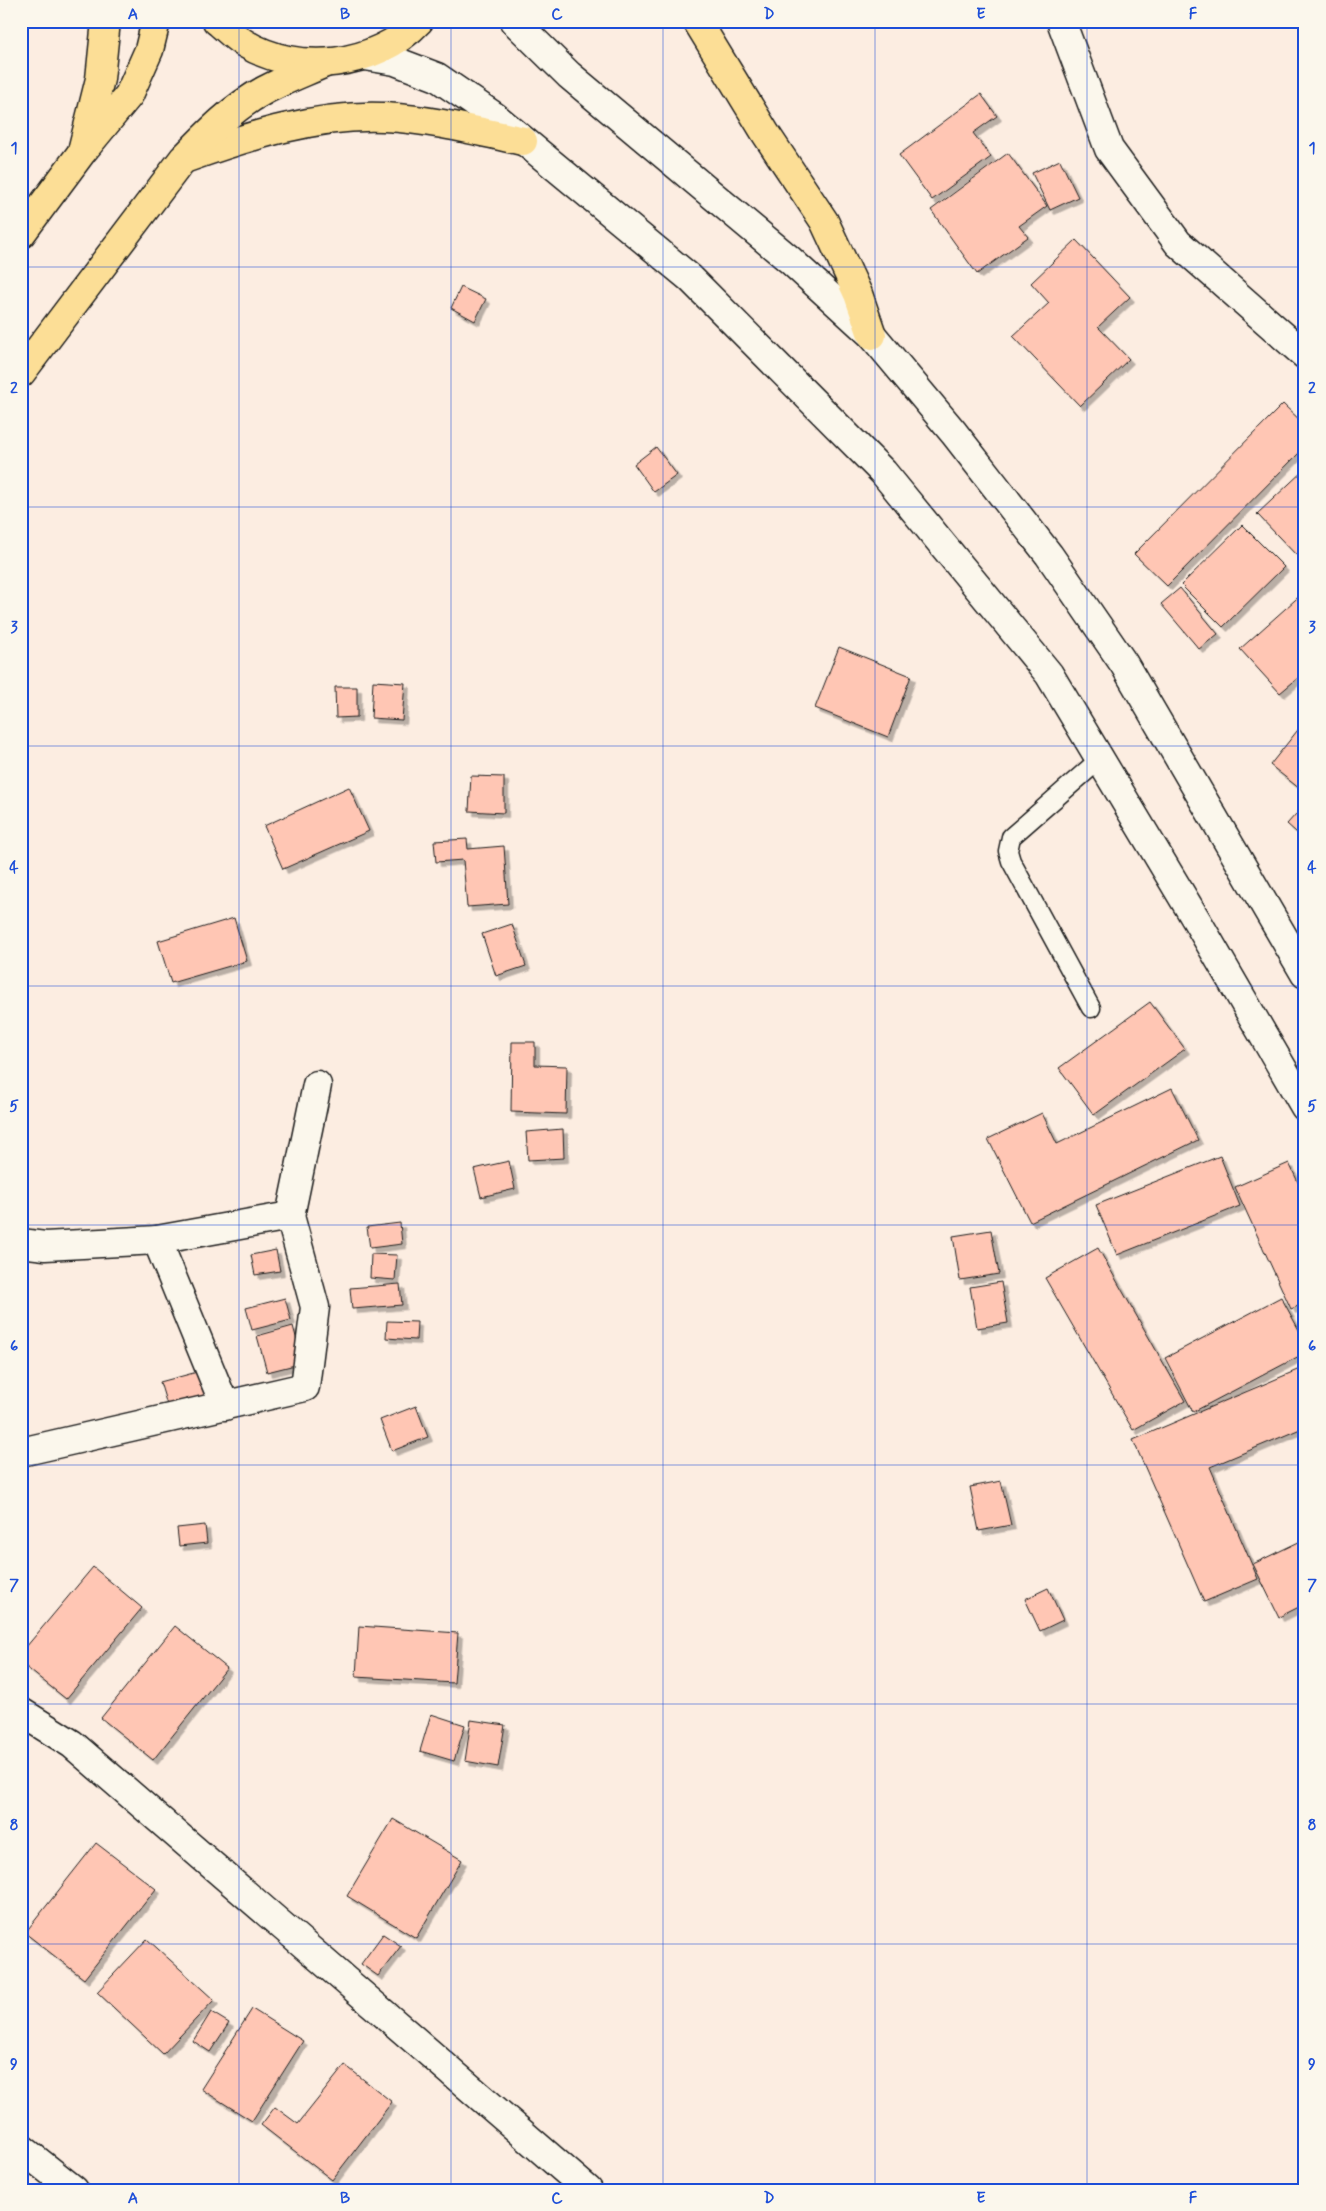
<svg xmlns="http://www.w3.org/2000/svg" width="1326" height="2211" font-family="Mynerve,sans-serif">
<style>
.building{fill:#ffc6b4;stroke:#1c1c1c;filter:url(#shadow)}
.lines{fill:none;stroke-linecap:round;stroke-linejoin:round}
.lane-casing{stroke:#1c1c1c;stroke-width:21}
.street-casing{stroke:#1c1c1c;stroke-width:31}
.secondary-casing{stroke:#1c1c1c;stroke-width:31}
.primary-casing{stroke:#1c1c1c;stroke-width:31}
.lane{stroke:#fbf7ec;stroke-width:18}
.street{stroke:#fbf7ec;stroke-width:28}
.secondary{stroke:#fbf7ec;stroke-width:28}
.primary{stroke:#fcde96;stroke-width:28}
.grid{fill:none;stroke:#1d4ed8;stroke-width:1;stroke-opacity:0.55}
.neatline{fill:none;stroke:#1d4ed8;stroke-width:2}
.grid-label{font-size:16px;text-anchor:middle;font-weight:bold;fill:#1d4ed8}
</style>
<defs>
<filter id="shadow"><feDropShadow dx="4.5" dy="4.5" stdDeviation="0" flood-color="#0004"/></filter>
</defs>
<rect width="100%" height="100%" fill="#fcede1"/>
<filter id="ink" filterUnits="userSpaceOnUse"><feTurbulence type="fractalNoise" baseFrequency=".02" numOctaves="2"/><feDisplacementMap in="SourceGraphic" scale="10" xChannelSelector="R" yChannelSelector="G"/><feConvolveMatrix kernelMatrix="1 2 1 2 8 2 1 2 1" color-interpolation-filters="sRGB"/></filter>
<g filter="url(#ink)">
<g class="building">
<polygon points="981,94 997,116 973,133 991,157 932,200 899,155"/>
<polygon points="1008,153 1047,206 1019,226 1028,237 977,274 931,210"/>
<polygon points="1060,160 1078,197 1050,210 1032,173"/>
<polygon points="1076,240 1130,297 1098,327 1129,359 1080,406 1013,336 1049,303 1031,283"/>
<polygon points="461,287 486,299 475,321 451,308"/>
<polygon points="1283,404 1305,425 1305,447 1167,586 1134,554"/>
<polygon points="656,447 677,475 654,492 634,464"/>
<polygon points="1305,469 1305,551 1298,557 1257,514"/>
<polygon points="1242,525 1284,567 1223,627 1181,585"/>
<polygon points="1180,588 1218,634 1199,649 1161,604"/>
<polygon points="1304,592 1305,672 1280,693 1240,649"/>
<polygon points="839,647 911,676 888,737 815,708"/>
<polygon points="373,681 405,683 402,720 371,718"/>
<polygon points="335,687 357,687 357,717 336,718"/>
<polygon points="1305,721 1305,793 1270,765"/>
<polygon points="471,776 504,777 504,813 469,811"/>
<polygon points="349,787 369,831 283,869 264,826"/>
<polygon points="1305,804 1305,840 1287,824"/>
<polygon points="467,839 468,849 504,846 508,904 467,907 463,860 436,862 434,841"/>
<polygon points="234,918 247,961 171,983 158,941"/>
<polygon points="512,924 526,966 496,976 482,934"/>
<polygon points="1150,1002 1185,1049 1094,1115 1059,1068"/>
<polygon points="512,1042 535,1042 535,1065 567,1066 566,1114 511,1112"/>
<polygon points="1172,1088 1198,1140 1030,1222 988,1139 1042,1113 1057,1144"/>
<polygon points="563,1129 564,1158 528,1160 526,1132"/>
<polygon points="1220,1156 1240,1206 1117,1255 1096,1205"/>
<polygon points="509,1161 515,1189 481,1197 474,1169"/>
<polygon points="1289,1163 1305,1197 1305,1303 1291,1309 1235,1187"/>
<polygon points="400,1223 402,1244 370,1248 367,1227"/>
<polygon points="991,1230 999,1274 960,1280 953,1236"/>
<polygon points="1098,1248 1185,1401 1133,1430 1045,1278"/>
<polygon points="276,1250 280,1271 255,1275 251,1255"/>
<polygon points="371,1254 397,1255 395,1280 370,1278"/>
<polygon points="1001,1282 1008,1323 977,1328 970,1287"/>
<polygon points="400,1284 402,1305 352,1309 350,1288"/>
<polygon points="1281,1297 1305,1341 1305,1353 1193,1412 1165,1358"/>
<polygon points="285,1298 291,1320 252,1330 246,1308"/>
<polygon points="387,1321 417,1322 416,1340 386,1338"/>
<polygon points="293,1326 303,1363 267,1372 257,1336"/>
<polygon points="1302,1368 1305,1375 1305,1427 1210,1467 1258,1579 1204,1602 1133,1440"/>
<polygon points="201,1371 211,1403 170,1415 160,1382"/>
<polygon points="416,1406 428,1437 392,1451 380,1420"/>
<polygon points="1001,1481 1011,1525 979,1531 970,1487"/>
<polygon points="205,1525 207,1543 179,1546 177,1528"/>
<polygon points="1305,1539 1305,1604 1279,1617 1253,1564"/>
<polygon points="93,1567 142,1608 66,1699 21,1663 21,1653"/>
<polygon points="1048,1588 1063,1620 1040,1631 1025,1599"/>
<polygon points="175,1626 227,1668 153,1760 101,1718"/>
<polygon points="359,1626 458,1633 454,1683 356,1677"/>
<polygon points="431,1714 465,1725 454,1761 420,1751"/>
<polygon points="471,1720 505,1725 498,1767 465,1761"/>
<polygon points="393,1819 462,1860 416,1938 347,1896"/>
<polygon points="96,1843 156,1889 84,1979 25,1933"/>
<polygon points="383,1934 401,1946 378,1976 361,1964"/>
<polygon points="147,1939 214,2000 163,2054 97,1992"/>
<polygon points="252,2009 303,2041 252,2121 201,2089"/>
<polygon points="211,2012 229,2023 210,2052 193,2041"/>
<polygon points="345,2065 392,2102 332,2180 261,2125 275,2107 298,2124"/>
</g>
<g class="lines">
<g class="lane-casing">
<polyline id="lane" points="1091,1008 1011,861 1008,851 1011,837 1100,759"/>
</g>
<g class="street-casing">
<g id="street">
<polyline points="1061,21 1109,149 1178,243 1305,355"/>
<polyline points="290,1216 317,1085"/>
<polyline points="21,1243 45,1246 157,1240"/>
<polyline points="21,1452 305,1387 315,1307 290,1216 157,1240 225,1406"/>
<polyline points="21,1712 72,1744 588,2190"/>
<polyline points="21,2148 74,2190"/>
</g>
</g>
<g class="secondary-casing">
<g id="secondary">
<polyline points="514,21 569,75 790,260 872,335 954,433 1049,555 1124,664 1305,974"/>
<polyline points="365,56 395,61 437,77 494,116 690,278 883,472 1049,674 1197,921 1305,1107"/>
</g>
</g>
<g class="primary-casing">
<g id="primary">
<path d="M217 21C226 28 234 37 244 43 298 76 376 67 419 21"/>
<polyline points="697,21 766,134 824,221 858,294 872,335"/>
<polyline points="83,147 100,79 106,21"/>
<path d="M187 158C249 136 317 114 384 117 430 119 477 131 523 141"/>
<polyline points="21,234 82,152 129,95 149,50 156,21"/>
<path d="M21 373 183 159C208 133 233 107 265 90 284 80 305 72 325 63"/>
</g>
</g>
<use href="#lane" class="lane"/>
<use href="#street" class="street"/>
<use href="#secondary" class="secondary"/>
<use href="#primary" class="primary"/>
</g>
</g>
<path class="grid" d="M239 21V2190M451 21V2190M663 21V2190M875 21V2190M1087 21V2190M21 267H1305M21 507H1305M21 746H1305M21 986H1305M21 1225H1305M21 1465H1305M21 1704H1305M21 1944H1305"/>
<rect width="1326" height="2211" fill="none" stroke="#fbf7ec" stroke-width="55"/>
<rect x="28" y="28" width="1270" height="2156" class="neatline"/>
<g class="grid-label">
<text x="133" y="19">A</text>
<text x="345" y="19">B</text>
<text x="557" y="19">C</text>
<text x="769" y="19">D</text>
<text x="981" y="19">E</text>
<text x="1193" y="19">F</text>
<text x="14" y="153">1</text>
<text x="1312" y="153">1</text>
<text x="14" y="393">2</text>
<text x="1312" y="393">2</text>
<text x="14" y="632">3</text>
<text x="1312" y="632">3</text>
<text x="14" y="872">4</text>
<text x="1312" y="872">4</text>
<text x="14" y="1111">5</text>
<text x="1312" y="1111">5</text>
<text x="14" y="1351">6</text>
<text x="1312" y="1351">6</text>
<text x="14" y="1590">7</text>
<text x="1312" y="1590">7</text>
<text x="14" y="1830">8</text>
<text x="1312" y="1830">8</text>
<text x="14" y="2069">9</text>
<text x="1312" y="2069">9</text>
<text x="133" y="2203">A</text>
<text x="345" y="2203">B</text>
<text x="557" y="2203">C</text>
<text x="769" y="2203">D</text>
<text x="981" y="2203">E</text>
<text x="1193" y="2203">F</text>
</g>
</svg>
